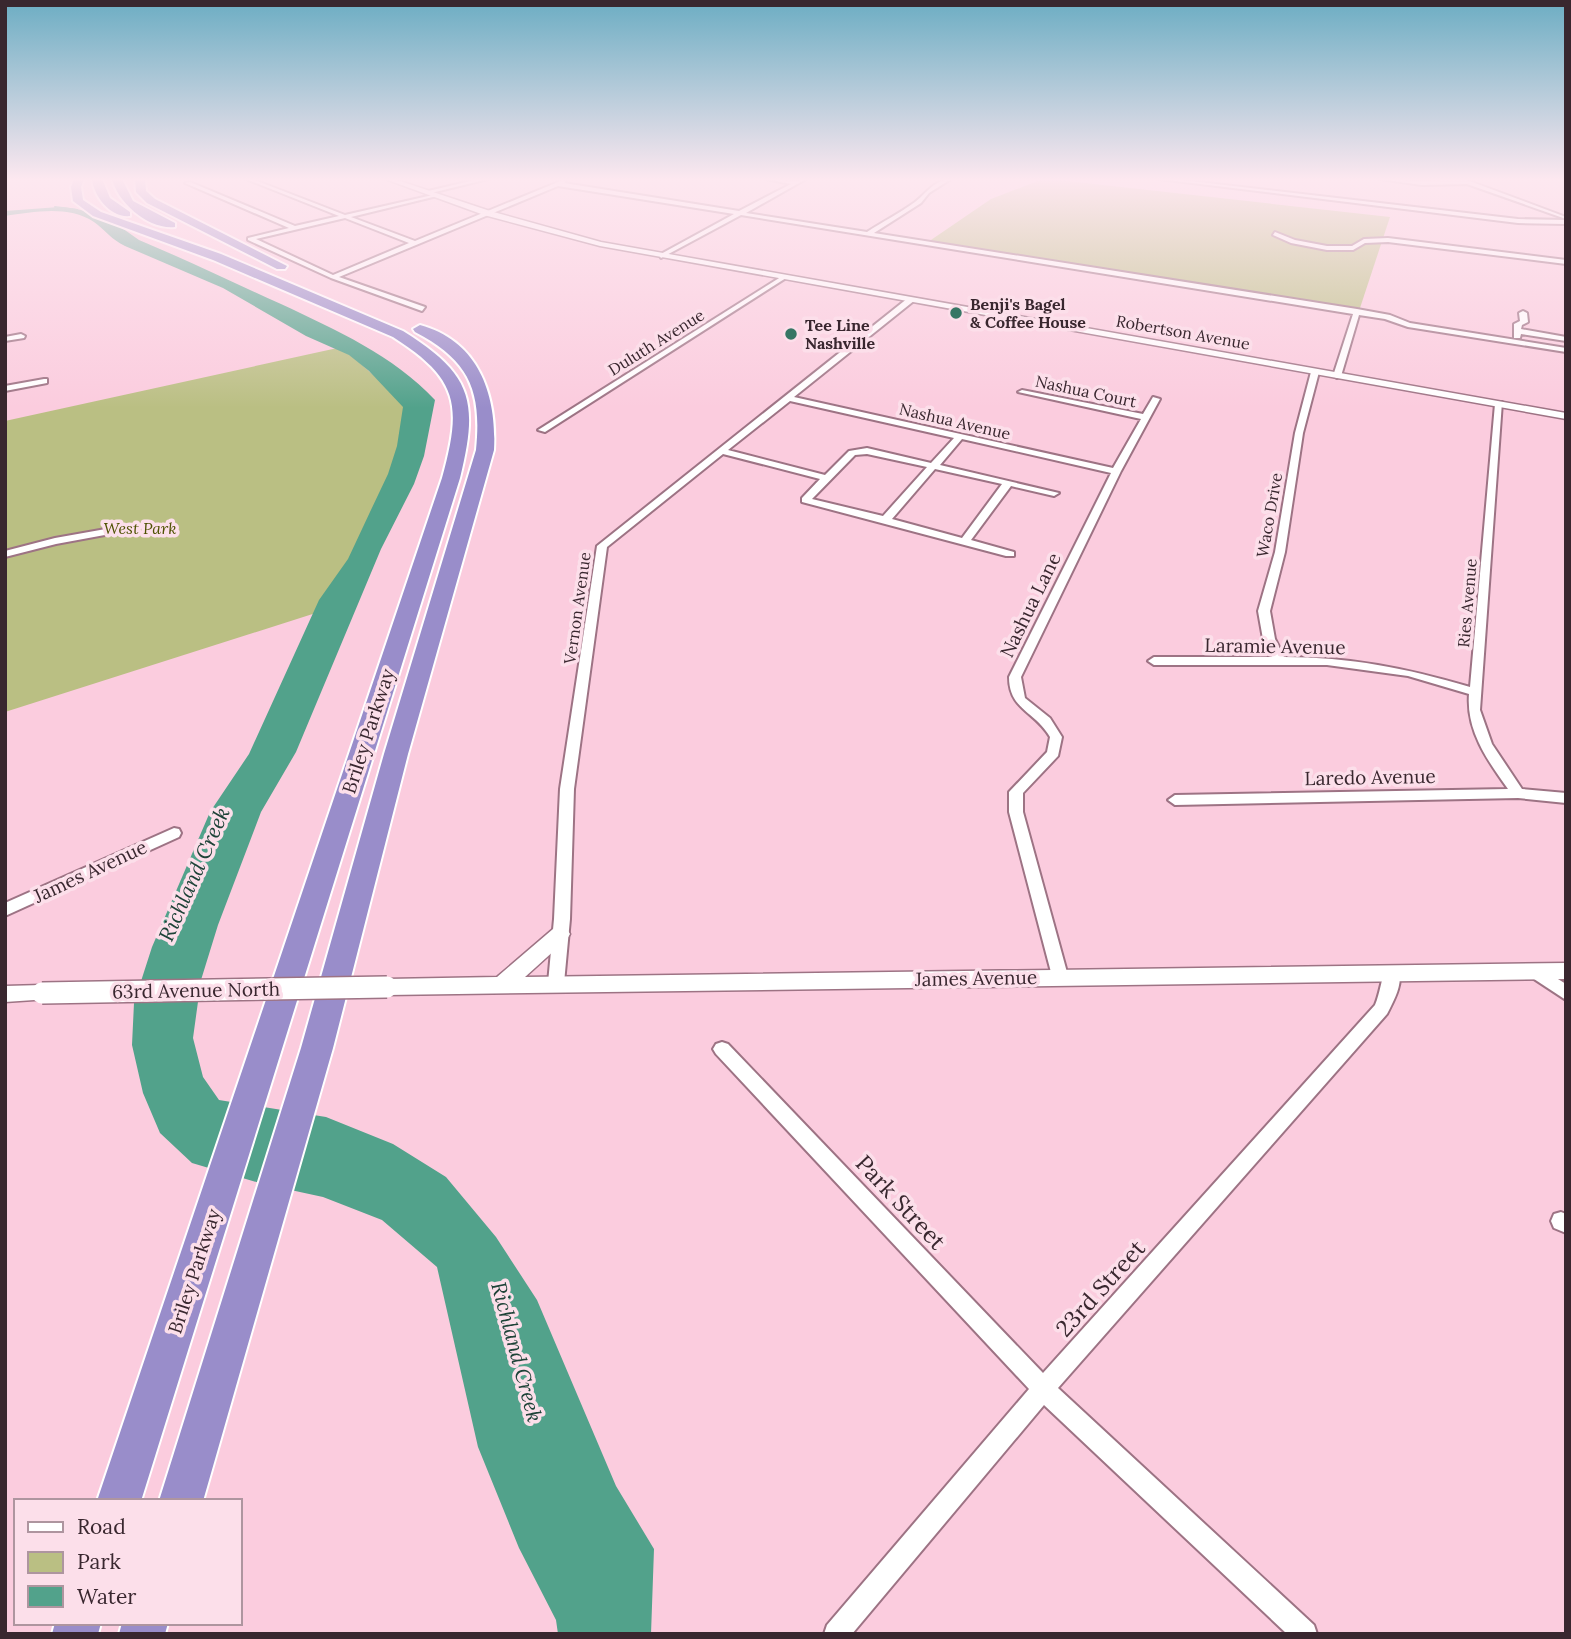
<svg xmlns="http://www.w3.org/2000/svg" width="1571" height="1639" font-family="Lora,serif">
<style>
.green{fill:#babf83}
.water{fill:#52a28b}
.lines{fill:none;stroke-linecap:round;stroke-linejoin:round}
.stream{stroke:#52a28b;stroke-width:2}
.minor-casing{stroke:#9d7384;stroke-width:4}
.tertiary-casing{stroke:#9d7384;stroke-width:3}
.motorway-casing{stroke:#fff;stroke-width:4}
.minor{fill:#fff;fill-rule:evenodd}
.tertiary{fill:#fff;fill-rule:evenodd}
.motorway{fill:#998dca;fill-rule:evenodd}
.tertiary-bridge-casing{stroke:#9d7384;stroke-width:24;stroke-linecap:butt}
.tertiary-bridge{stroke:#fff;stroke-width:21}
.poi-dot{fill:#367664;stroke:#fcdfea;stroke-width:2.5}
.labels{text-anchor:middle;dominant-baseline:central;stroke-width:7;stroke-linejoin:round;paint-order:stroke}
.far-poi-label{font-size:16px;font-weight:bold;fill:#39272f;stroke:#fcdfea;text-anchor:start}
.far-street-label{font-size:16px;fill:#39272f;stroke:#fcdfea}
.far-park-label{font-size:16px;font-style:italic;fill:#4e5100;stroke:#fcdfea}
.street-label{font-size:19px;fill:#39272f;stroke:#fcdfea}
.water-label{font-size:21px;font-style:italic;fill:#1e4338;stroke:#fcdfea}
.near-street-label{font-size:23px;fill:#39272f;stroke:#fcdfea}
</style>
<rect width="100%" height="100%" fill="#fbccde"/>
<g class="green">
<polygon points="1043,179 1049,179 1390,217 1360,308 928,242 991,199"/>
<polygon points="342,347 411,409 402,467 322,611 5,712 5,421"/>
</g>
<path class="water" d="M59 207C89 208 115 222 139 240 187 260 234 283 281 304 336 330 393 355 435 400L424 456 414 484 381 549 296 752 261 812 218 925 201 980 193 1038 203 1077 219 1100 326 1117 393 1144 446 1177 496 1237 537 1300 616 1486 654 1549 651 1634H558L556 1620 519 1548 478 1447 437 1267 382 1220 323 1197 263 1184 192 1163 160 1133 143 1093 132 1045 134 1003 152 947 210 812 249 754 319 600 348 559 370 512 388 474 397 446 403 407 369 371 349 355 306 336 223 288 125 246C112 240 105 230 94 222 68 205 34 212 5 216V211Z"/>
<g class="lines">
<polyline class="stream" points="55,207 77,210"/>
<g class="minor-casing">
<g id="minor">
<path d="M246 179H252L345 215 437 194V196L351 217 415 241 563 180 566 182 564 183 739 211 791 184 766 179 796 181 806 179 746 213 867 232C882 222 900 213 915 202 926 194 935 179 951 179L929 193 921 203 874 233 1357 309 1390 315 1410 323 1566 348V352L1408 327 1385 319 1359 315 1341 376 1337 378 1333 376 1353 314 741 215 661 258 659 255 734 214 558 186 339 277 425 307 422 311 331 278 248 240V238L289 228 185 183 190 182 295 226 339 216ZM345 218 409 243 333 275 256 239Z"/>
<polygon points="479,179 488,179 427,194 424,192"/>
<polygon points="1159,179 1173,179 1518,219 1566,220 1566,224 1518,223"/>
<polygon points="1380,179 1422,181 1464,179 1566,217 1566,219 1467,184 1422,185"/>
<polygon points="1275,232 1295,240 1327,246 1352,246 1364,239 1388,238 1566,260 1566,264 1388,242 1365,243 1353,250 1327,250 1291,243 1273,235"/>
<polygon points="784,275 786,278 545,432 538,430"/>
<path d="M908 298 915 300 794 397 1113 468 1141 419 1018 392 1022 390 1143 414 1153 397 1160 399 1121 471 1021 677 1025 698 1050 718 1062 737 1058 756 1023 793V812L1068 976 1066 981 1060 982 1054 981 1052 976 1009 812V792L1047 752 1050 737C1035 711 1009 710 1009 677L1111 473 962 439 940 465 1059 493 1054 496 1011 486 971 540 1014 552V556H1006L802 502V498L820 479 723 454 607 547 574 789 570 919 564 983 562 988 556 989 550 988 548 983 554 919 560 789 597 546ZM790 401 954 438 931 463 867 448 849 451 825 475 728 450ZM867 454 927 467 883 516 812 499 855 455ZM935 469 1002 484 962 538 892 519Z"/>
<polygon points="1523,311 1527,313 1528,322 1522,325 1521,329 1566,337 1566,341 1521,334 1520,338 1514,338 1514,324 1520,321 1519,313"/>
<polygon points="21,334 25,336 24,338 5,341 5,337"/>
<path d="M1315 370 1319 372 1303 433 1285 552 1270 611 1275 639 1284 657C1350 657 1406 668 1470 687L1495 404 1502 402 1480 710 1492 744 1522 789 1566 793V803L1518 798 1175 805 1168 800 1175 795 1508 789C1487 760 1466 730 1469 694L1408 676 1327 665H1154L1148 661 1154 657H1272L1263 639 1258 611 1275 552 1295 433 1311 372Z"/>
<polygon points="44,379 47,379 47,383 5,391 5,386"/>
<polygon points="117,527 122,530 121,532 56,544 5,557 5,551 55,538"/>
<polygon points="174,828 179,829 181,833 179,837 5,916 5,903"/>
<polygon points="1537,966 1566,984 1566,1000 1531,977 1529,972 1531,967"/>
<path d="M1392 967 1398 968C1404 983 1394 1000 1387 1014L1058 1388 1314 1625 1317 1634H1287L1044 1405 852 1634H824L827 1625 1029 1389 716 1054 713 1049 716 1044 722 1042 728 1044 1043 1373 1375 1005C1380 993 1381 980 1386 968Z"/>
<polygon points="1561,1212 1566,1214 1566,1233 1554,1228 1551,1221 1554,1214"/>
</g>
</g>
<g class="tertiary-casing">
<g id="tertiary">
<polygon points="385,179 394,179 490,211 601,242 1566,413 1566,419 600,246 484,215"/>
<polygon points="560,927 567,929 570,934 567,939 525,977 1566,963 1566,979 387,995 380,993 377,987 380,981 387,979 497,977 553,929"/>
<polygon points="42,985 49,987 52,993 49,999 5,1002 5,986"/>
</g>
</g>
<g class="motorway-casing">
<g id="motorway">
<path d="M74 179H84L81 187 83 200 101 212 221 254 403 331C472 374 479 401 460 478L141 1501H97L442 478C462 405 459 379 393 337L213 260 93 216 73 201 71 187Z"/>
<path d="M92 179H102L110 198 130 212V216C111 218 94 197 92 179Z"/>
<path d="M112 179H122L133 201 175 223V227C149 230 118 203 112 179Z"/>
<polygon points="135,179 145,179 146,191 155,199 287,266 285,269 277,269 147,203 136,192"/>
<path d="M420 325C479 341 497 395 494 450L408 754 333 1048 203 1501H159L301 1048 384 754 476 450C482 390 469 360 415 332L413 329Z"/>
<polygon points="55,1623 101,1623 98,1634 52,1634"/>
<polygon points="122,1623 168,1623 165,1634 119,1634"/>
</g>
</g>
<use href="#minor" class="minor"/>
<use href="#tertiary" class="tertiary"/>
<use href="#motorway" class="motorway"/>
<g class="tertiary-bridge-casing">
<polyline id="tertiary-bridge" points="42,993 387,987"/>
</g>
<use href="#tertiary-bridge" class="tertiary-bridge"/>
</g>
<linearGradient id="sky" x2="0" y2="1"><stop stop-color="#6cadc3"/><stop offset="0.44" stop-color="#fde8f0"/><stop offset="1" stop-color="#fde8f0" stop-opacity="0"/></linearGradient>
<rect width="1571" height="408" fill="url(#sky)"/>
<g class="poi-dot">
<circle cx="956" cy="313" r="7"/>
<circle cx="791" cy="334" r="7"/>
</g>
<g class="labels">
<g class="far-poi-label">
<text x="970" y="304">Benji's Bagel<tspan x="970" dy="18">&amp; Coffee House</tspan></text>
<text x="805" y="325">Tee Line<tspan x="805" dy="18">Nashville</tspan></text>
</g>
<g class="far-street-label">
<text transform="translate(1183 332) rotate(10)">Robertson Avenue</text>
<text transform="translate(656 342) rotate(-32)">Duluth Avenue</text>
<text transform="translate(1086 391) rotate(12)">Nashua Court</text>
<text transform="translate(955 421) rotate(13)">Nashua Avenue</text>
<text transform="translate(1269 515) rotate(-80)">Waco Drive</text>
<text transform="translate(1467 603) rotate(-85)">Ries Avenue</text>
<text transform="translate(577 608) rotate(-82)">Vernon Avenue</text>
</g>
<g class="far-park-label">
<text x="140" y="528">West Park</text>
</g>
<g class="street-label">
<text transform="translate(1030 605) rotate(-64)">Nashua Lane</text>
<text transform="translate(1275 646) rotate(1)">Laramie Avenue</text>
<text transform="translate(368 731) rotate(-72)">Briley Parkway</text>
<text transform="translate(1370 777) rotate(-1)">Laredo Avenue</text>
<text transform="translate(90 871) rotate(-25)">James Avenue</text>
<text transform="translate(976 978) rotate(-1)">James Avenue</text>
<text transform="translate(196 990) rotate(-1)">63rd Avenue North</text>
<text transform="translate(194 1271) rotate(-72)">Briley Parkway</text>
</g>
<g class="water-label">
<text transform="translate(194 874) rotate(-66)">Richland Creek</text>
<text transform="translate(517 1352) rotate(75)">Richland Creek</text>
</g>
<g class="near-street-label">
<text transform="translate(901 1202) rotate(47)">Park Street</text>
<text transform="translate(1100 1288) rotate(-48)">23rd Street</text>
</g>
</g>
<rect width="1571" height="1639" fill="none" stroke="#39272f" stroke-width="14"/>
<rect x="14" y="1499" width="228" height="126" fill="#fcdfea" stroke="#ae959f" stroke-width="2"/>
<rect x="28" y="1522" width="35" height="10" fill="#ffffff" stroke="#ae959f" stroke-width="2"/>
<text x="77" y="1534" font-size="21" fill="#39272f">Road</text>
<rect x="28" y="1552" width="35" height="21" fill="#babf83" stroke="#ae959f" stroke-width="2"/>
<text x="77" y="1569" font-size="21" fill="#39272f">Park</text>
<rect x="28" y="1586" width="35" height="21" fill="#52a28b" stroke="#ae959f" stroke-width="2"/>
<text x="77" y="1604" font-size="21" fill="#39272f">Water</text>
</svg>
